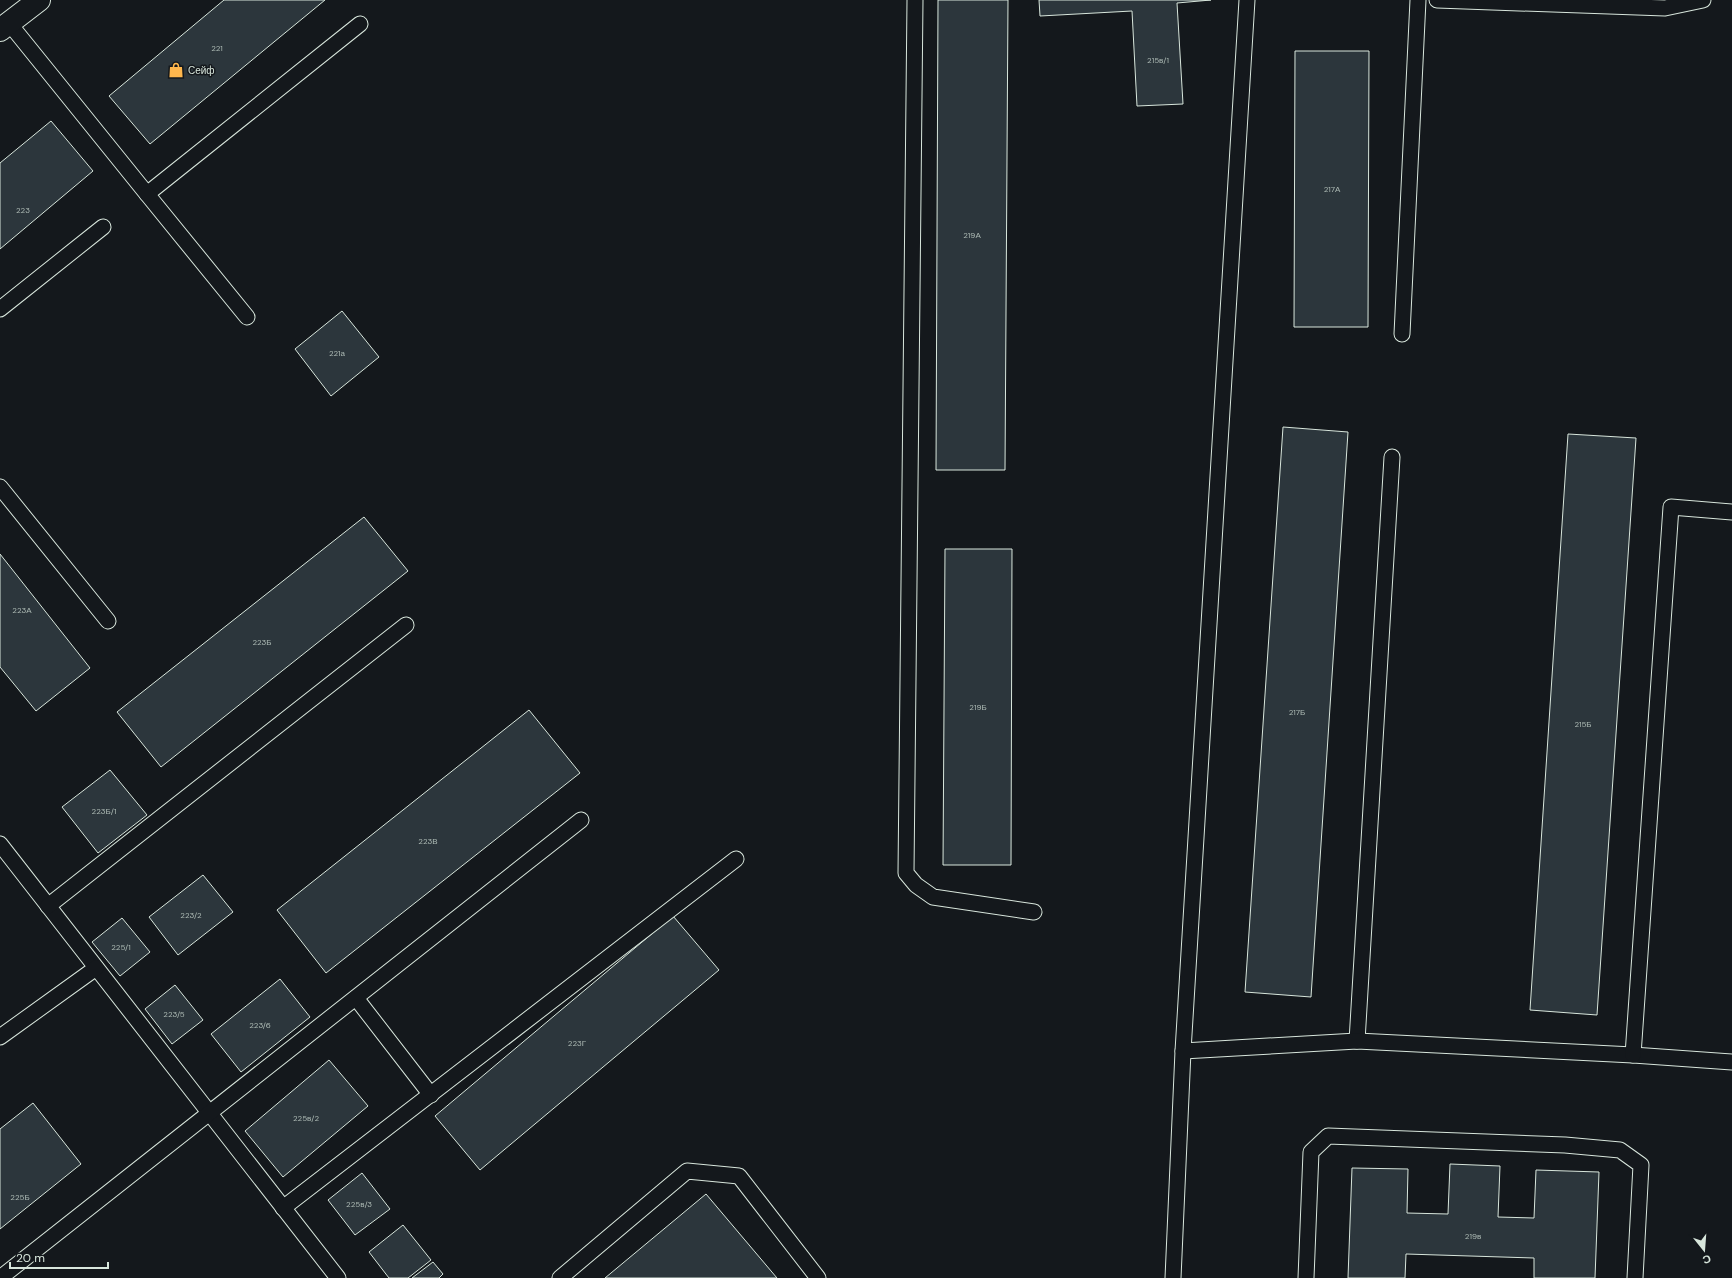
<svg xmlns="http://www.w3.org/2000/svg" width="1732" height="1278" font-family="'DM Sans',sans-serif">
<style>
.building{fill:#2c363c;stroke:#d8e6dc}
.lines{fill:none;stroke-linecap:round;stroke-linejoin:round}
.service-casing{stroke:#d8e6dc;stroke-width:17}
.secondary-casing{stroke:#d8e6dc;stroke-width:24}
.service{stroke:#14181c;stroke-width:15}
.secondary{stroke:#14181c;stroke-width:22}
.labels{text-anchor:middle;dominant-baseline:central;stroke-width:3;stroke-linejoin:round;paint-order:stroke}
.number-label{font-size:8px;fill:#adbab4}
.poi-label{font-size:10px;fill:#d8e6dc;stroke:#14181c;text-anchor:start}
</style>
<rect width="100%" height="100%" fill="#14181c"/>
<g class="building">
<polygon points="224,0 325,0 150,144 109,96"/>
<polygon points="938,0 1008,0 1005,470 936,470"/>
<polygon points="1039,0 1211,0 1177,3 1183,104 1137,106 1132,11 1040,16"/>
<polygon points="1295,51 1369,51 1368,327 1294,327"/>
<polygon points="51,121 93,171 0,249 0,163"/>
<polygon points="342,311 379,357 331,396 295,349"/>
<polygon points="1283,427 1348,432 1311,997 1245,992"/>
<polygon points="1568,434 1636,438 1597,1015 1530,1010"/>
<polygon points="364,517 408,571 161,767 117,712"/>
<polygon points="945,549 1012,549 1011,865 943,865"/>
<polygon points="0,554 90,668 36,711 0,667"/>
<polygon points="529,710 580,773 326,973 277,910"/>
<polygon points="110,770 147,815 98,853 62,807"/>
<polygon points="203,875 233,912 178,955 149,917"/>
<polygon points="673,916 719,970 480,1170 435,1116"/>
<polygon points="122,918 150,952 120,976 92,942"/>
<polygon points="280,979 310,1017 241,1072 211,1034"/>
<polygon points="175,985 203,1020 172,1044 145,1009"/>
<polygon points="329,1060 368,1106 283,1177 245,1131"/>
<polygon points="33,1103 81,1164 0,1229 0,1129"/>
<polygon points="1450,1164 1500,1166 1498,1217 1534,1218 1536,1170 1599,1172 1595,1278 1534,1278 1534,1258 1406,1254 1405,1278 1348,1278 1352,1168 1408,1169 1407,1213 1448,1214"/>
<polygon points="362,1173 390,1209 355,1235 328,1200"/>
<polygon points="706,1194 777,1278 605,1278"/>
<polygon points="403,1225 431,1260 408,1278 389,1278 369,1252"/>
<polygon points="433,1262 443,1274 439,1278 412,1278"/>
</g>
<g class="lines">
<g class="service-casing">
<g id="service">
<polyline points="915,0 906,873 916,885 933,897 1034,912"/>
<polyline points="1437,0 1665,8 1703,0"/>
<polyline points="9,23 147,194 360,24"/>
<polyline points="147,194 247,317"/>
<polyline points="0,309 103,227"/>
<polyline points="1402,334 1418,0"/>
<polyline points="0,487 108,621"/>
<polyline points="0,844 338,1278"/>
<polyline points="48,906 406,625"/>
<polyline points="356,998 431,1095"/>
<polyline points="0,1037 96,968"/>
<polyline points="1357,1041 1392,457"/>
<polyline points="1183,1051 1357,1041 1633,1055 1732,1062"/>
<polyline points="1633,1055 1671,507 1732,512"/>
<polyline points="283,1208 736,859"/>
<polyline points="0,1278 581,820"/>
<polyline points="560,1278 687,1171 739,1176 818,1278"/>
<polyline points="1173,1278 1183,1051 1247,0"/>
<polyline points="1306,1278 1311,1152 1328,1136 1565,1145 1620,1150 1641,1165 1635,1278"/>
</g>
</g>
<g class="secondary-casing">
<polyline id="secondary" points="0,30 39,0"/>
</g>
<use href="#service" class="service"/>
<use href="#secondary" class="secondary"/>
</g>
<defs>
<g id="shop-bare" transform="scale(1.2)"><path d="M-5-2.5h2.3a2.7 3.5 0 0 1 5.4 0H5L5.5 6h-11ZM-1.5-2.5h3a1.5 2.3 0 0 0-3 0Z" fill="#ffb74d" stroke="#14181c" stroke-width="2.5" paint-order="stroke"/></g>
</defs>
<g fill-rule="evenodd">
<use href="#shop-bare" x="176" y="70"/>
</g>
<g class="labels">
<g class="number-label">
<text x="217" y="48">221</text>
<text x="1158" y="60">215в/1</text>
<text x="1332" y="189">217А</text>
<text x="23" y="210">223</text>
<text x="972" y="235">219А</text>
<text x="337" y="353">221а</text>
<text x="22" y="610">223А</text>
<text x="262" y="642">223Б</text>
<text x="978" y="707">219Б</text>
<text x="1297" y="712">217Б</text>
<text x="1583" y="724">215Б</text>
<text x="104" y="811">223Б/1</text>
<text x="428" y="841">223В</text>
<text x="191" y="915">223/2</text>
<text x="121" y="947">225/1</text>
<text x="174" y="1014">223/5</text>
<text x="260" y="1025">223/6</text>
<text x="577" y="1043">223Г</text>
<text x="306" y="1118">225в/2</text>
<text x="20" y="1197">225Б</text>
<text x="359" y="1204">225в/3</text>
<text x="1473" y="1236">219в</text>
</g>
<g class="poi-label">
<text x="188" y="70">Сейф</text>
</g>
</g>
<g transform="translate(1704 1250) rotate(163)" stroke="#14181c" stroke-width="3" paint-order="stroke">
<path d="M0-3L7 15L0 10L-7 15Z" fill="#d8e6dc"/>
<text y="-6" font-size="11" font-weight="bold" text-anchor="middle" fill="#d8e6dc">С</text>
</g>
<path d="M10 1262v6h98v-6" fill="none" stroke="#d8e6dc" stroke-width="2"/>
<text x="16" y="1262" font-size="12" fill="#d8e6dc" stroke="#14181c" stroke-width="3" paint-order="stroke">20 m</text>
</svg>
